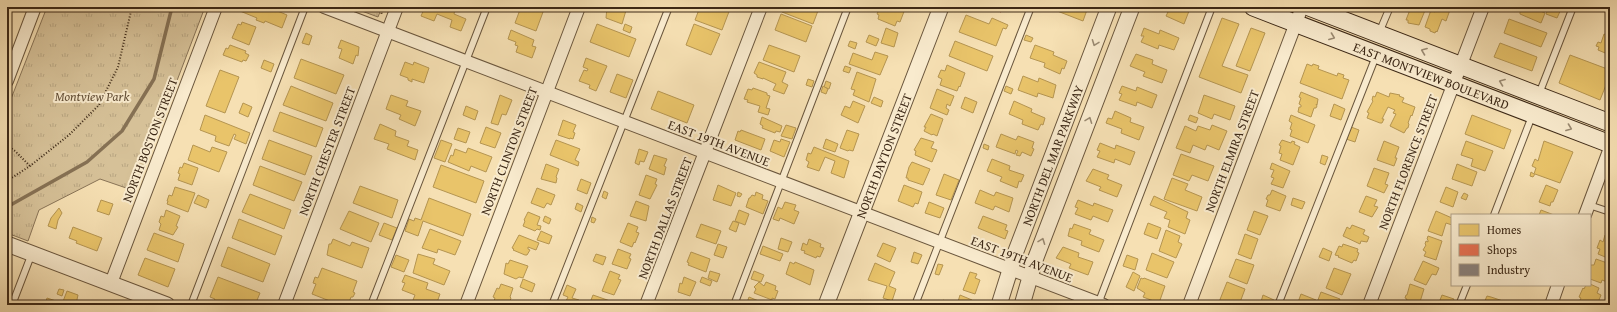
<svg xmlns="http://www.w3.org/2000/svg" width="1617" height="312" font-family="'Gentium Book Plus',serif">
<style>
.park{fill:url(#park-tufts);stroke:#897457}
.homes{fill:#e9c46a;stroke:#b59551}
.shops{fill:#e76f51;stroke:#b45a3f}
.industry{fill:#8a817c;stroke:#73665d}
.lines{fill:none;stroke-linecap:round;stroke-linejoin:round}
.stream{stroke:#867154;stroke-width:3.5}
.service-casing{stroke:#6a563d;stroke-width:8}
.minor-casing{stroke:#6a563d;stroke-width:14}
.tertiary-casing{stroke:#6a563d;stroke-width:17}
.secondary-casing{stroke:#3c2816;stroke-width:19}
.path{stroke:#3c2816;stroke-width:2;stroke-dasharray:1 2;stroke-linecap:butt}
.service{stroke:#f9ebce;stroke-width:6}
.minor{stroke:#f9ebce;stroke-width:12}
.tertiary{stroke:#f9ebce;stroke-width:15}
.secondary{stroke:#f9ebce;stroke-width:17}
.oneway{stroke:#9a8a72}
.labels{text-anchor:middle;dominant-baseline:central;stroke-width:4;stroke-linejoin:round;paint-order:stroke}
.street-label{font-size:13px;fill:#3c2816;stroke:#f9ebce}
.park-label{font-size:13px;font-style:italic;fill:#624e36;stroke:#f9ebce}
</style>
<defs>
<pattern id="park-tufts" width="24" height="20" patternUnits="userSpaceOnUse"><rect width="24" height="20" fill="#d6c198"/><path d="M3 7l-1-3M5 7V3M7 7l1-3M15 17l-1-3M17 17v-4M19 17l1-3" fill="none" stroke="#b9a682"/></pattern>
</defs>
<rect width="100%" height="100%" fill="#f6e0b3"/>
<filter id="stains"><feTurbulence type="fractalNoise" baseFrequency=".005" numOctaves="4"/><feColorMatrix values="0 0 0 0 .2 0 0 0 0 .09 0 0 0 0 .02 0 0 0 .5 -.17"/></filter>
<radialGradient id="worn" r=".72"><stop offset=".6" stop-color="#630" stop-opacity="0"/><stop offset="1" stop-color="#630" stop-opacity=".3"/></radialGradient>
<g class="park">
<polygon points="47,7 205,7 135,191 100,179 39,210 28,241 7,233 7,109"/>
<polygon points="351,7 382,7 378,17"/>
</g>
<g class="homes">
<polygon points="241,7 268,7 287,15 282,28 265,21 264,23 256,20 257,18 240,11"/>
<polygon points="425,7 449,7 455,9 454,14 466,19 461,31 450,27 452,20 437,14 434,21 421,16"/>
<polygon points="521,7 532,7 543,12 536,31 515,23"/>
<polygon points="607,7 627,7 622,24 606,18"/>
<polygon points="700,7 724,7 730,9 722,30 695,20"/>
<polygon points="784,7 817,7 819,8 813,24 782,12"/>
<polygon points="880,7 901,7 905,9 900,22 897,21 895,26 878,19 879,15 877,14"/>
<polygon points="1053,7 1088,7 1083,21 1052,9"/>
<polygon points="1153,7 1179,7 1189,11 1184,24 1166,16 1168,12"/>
<polygon points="1411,7 1426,8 1419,25 1408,23 1408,20 1406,20"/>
<polygon points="1437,7 1451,7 1446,21 1442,19 1437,32 1436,31 1435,33 1430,31 1430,29 1425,27 1431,10 1435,12"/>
<polygon points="1522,7 1539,7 1538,10 1545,13 1541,23 1520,14 1520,9"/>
<polygon points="1549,7 1562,7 1557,18 1546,14"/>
<polygon points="781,14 812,26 806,42 775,30"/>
<polygon points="966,15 989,24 992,18 1008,25 1006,29 1003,28 996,46 959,32"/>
<polygon points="1608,15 1610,15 1610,24 1606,22"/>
<polygon points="1222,18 1239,24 1222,66 1248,75 1241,93 1199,77"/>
<polygon points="1509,19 1547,33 1541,47 1504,33"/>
<polygon points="242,22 256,27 249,45 232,38 238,24 241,25"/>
<polygon points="597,24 636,39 629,57 590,42"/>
<polygon points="625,24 632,27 630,33 623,30"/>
<polygon points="694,24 720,34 711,55 686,45"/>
<polygon points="886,28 898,33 894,47 881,43"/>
<polygon points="1144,28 1159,34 1160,30 1179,38 1174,50 1159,45 1158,49 1141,42 1144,36 1141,36"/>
<polygon points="1251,28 1265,33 1250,71 1236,66"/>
<polygon points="511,30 534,40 532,46 536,47 532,58 516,52 518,46 515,45 516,42 508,39"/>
<polygon points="306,33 312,36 309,45 302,43"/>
<polygon points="1604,34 1610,37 1610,55 1598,50 1599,47 1596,46 1598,42 1601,43"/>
<polygon points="869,35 879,39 876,46 866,42"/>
<polygon points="1026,35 1033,38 1031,42 1024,40"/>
<polygon points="341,40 359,47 358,56 356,55 353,64 339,58 342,49 338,48"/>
<polygon points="850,41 857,43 855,49 848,46"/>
<polygon points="955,41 993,56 987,71 949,56"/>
<polygon points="1500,43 1537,57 1532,71 1494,57"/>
<polygon points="230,45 246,51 245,53 249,55 246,61 243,60 242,62 223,55 226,48 228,49"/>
<polygon points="769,45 800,56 794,72 763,60"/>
<polygon points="1035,45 1054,52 1053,55 1067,61 1064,69 1062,68 1060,74 1044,67 1045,63 1030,58"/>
<polygon points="875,52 888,56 880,75 849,64 853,53 872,60"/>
<polygon points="1136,54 1153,60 1152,64 1167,70 1162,83 1143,76 1145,72 1130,66"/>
<polygon points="1570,55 1610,70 1610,75 1600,100 1559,83"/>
<polygon points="586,58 607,66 596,91 589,88 590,85 579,81 584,70 587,71 588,69 583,67"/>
<polygon points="301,59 344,75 336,94 294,78"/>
<polygon points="264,60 274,64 271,72 261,68"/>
<polygon points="405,62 413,65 414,62 429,68 424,83 412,79 412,82 408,80 408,78 400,75"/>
<polygon points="759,62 786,72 782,82 788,85 784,94 773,90 776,84 763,78 763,79 757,77 757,75 754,73"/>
<polygon points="1307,64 1312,66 1313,64 1319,66 1318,69 1337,76 1338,73 1344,75 1343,78 1349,80 1342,99 1300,83"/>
<polygon points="947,65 965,73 960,87 959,86 957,91 940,85 942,79 938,77 941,70 945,71"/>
<polygon points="845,66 851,68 849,73 843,71"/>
<polygon points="220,70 239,77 225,113 206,106"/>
<polygon points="857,72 876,79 869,102 853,95 855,90 851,89"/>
<polygon points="617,74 633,80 626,98 610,92"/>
<polygon points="1023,76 1038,82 1039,78 1056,85 1053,98 1038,93 1037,97 1018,90"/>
<polygon points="808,79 814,81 812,87 806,85"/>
<polygon points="826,81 831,83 829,89 824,87"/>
<polygon points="291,86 333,103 326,121 283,105"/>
<polygon points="823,86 828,89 826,94 821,92"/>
<polygon points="1006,86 1013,89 1011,94 1004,91"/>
<polygon points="1122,86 1136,91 1137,87 1157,95 1152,108 1137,102 1136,106 1119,100 1122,94 1119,93"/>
<polygon points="753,88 767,93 767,95 770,96 766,108 770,109 768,115 758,112 760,106 747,102 748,100 744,99 748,89 752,90"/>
<polygon points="937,89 954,96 950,106 947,104 946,108 949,110 947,115 930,108"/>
<polygon points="658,91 694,105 687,123 651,109"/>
<polygon points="1301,92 1318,99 1317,105 1316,104 1317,106 1316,108 1314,108 1311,117 1298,112 1299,107 1301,107 1301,105 1299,104 1301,98 1299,97"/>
<polygon points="1377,92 1389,97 1390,93 1400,95 1399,96 1404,98 1402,102 1415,107 1412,116 1411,115 1408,123 1409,124 1408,128 1407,128 1404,133 1390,126 1396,114 1393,113 1395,110 1388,107 1382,119 1384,119 1382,123 1380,123 1367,118 1369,113 1367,112 1373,101 1372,100 1373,96 1375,97"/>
<polygon points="391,95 408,101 406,106 421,111 415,126 399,119 401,115 386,109"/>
<polygon points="500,95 512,100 506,115 502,114 498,125 491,123"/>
<polygon points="1204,95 1235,106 1230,120 1214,114 1212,119 1198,113"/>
<polygon points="874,97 883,101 881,107 871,103"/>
<polygon points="965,97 977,102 973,113 961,108"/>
<polygon points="853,101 865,106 858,123 841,115 845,106 850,108"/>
<polygon points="1014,101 1032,109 1031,112 1045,118 1043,125 1041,124 1038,130 1022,124 1023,120 1009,114"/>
<polygon points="243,103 252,107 248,117 239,113"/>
<polygon points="1334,104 1345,109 1341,120 1330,116"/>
<polygon points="466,106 478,111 475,120 463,115"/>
<polygon points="1115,111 1131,118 1130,122 1144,127 1139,140 1121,133 1122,129 1106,123 1108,118 1112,119"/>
<polygon points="280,112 323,128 316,147 273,131"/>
<polygon points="931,114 943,119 937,136 933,134 932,135 924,131 926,127 924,127"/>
<polygon points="205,115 250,133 246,144 234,139 236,135 234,134 229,146 215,141 216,136 200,130"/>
<polygon points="1190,115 1198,118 1196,123 1188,120"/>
<polygon points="1291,115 1315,125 1308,143 1290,136 1292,130 1290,129 1292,123 1289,121"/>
<polygon points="1472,115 1511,130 1504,149 1465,134"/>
<polygon points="762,117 782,126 780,132 776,131 775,133 762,128 763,126 760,124"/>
<polygon points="563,120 576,125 573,132 575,133 573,139 570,138 570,139 558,135"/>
<polygon points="380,124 396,131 395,136 409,141 407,146 418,150 415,160 387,149 389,144 374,139"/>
<polygon points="786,125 796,128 792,139 781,136"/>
<polygon points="1212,125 1227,131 1219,150 1207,145 1205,150 1193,145 1190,153 1176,148 1185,126 1196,131 1198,126 1210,130"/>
<polygon points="486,127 501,133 495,148 480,143"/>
<polygon points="1351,127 1359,130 1355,142 1346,139"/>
<polygon points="458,128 470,132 466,143 454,139"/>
<polygon points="741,130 765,139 761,150 735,140 738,131 740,132"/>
<polygon points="847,130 859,134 853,151 849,150 848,151 840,148"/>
<polygon points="1001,134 1016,140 1018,136 1034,142 1032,148 1034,149 1031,156 1022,152 1020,156 1016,155 1018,151 1016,150 1015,154 996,147"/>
<polygon points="921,138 934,142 931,148 937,150 932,162 915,155 916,151 914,150"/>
<polygon points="781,139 790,142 784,157 770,151 774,140 780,142"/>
<polygon points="826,139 838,144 835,152 823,148"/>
<polygon points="269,140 312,156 305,175 262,159"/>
<polygon points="441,140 452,144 445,162 434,158"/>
<polygon points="556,140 580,149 575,160 579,162 578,166 550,155"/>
<polygon points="1282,140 1291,143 1292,141 1295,142 1294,144 1300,147 1293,165 1280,160 1282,154 1279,153 1281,146 1279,145"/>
<polygon points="1384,141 1399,147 1395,158 1397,158 1394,166 1377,160"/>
<polygon points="1466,141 1493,151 1485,171 1471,166 1473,159 1461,155"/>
<polygon points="1544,141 1573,152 1560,183 1535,174 1533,177 1530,176 1531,172 1534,174 1536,168 1532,166 1535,159 1538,161"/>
<polygon points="1100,143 1115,149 1116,145 1135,152 1130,165 1115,159 1114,163 1097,157 1100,151 1097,150"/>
<polygon points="984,144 989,146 988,150 983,148"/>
<polygon points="193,145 210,152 212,147 227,152 219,172 188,160"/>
<polygon points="814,147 849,161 844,178 831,173 835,161 825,157 819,171 807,167 809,162 806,160 808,153 811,154"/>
<polygon points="468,148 492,157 486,172 471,166 469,171 467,170 448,162 451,155 453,156 455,149 466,153"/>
<polygon points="639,149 648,152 644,162 640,161 639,165 635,163"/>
<polygon points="1181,154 1214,166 1208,181 1192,175 1189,181 1173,175"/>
<polygon points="654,155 667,159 664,166 666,167 664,175 649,169"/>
<polygon points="1322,155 1328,157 1325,165 1320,163"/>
<polygon points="992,159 1010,166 1009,170 1024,175 1021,182 1019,181 1017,188 1000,181 1002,177 987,171"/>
<polygon points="912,162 930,169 923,185 908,180 908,178 906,178 909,167"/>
<polygon points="184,163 198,168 192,185 178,180 180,174 178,173 180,167 182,168"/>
<polygon points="1272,163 1290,171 1283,188 1271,184 1274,178 1271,177 1274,170 1270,169"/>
<polygon points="546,164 559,169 556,177 557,178 556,183 541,179"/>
<polygon points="1457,164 1477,172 1472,186 1452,179"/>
<polygon points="441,165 484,181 476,203 433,187"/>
<polygon points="260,166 302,182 294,201 253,185"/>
<polygon points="1374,168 1389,173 1385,184 1388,185 1384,193 1367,186"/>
<polygon points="1093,169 1109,175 1107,179 1122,185 1117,197 1099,190 1101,187 1086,181"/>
<polygon points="944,174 959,180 951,200 936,195"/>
<polygon points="646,175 657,179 655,184 657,185 650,199 639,195"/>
<polygon points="1172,178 1188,184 1185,190 1202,197 1197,211 1164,199"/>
<polygon points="581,179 591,183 587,194 577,190"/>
<polygon points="718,185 736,193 731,206 713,200"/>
<polygon points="904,185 922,192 918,204 915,203 913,207 898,201"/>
<polygon points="1546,185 1558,190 1553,202 1551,202 1550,206 1539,202"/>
<polygon points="360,186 398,200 392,218 353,203"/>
<polygon points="175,187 195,193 188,212 167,204 168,201 167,201 169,195 172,196"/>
<polygon points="1446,187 1458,192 1453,207 1440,202"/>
<polygon points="537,188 555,195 551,205 547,203 544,208 531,203"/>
<polygon points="980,190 994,196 996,192 1013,198 1009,212 995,206 993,210 975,203"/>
<polygon points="1272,190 1286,196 1280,211 1266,206 1268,200 1266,199 1268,195 1270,195"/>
<polygon points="604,191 608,193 606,199 602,197"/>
<polygon points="738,192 742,194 740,197 737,196"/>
<polygon points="756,192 763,195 762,199 768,201 763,214 746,207 749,198 750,198 752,195 755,196"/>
<polygon points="1464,193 1468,195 1466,200 1461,198"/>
<polygon points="250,194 291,210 284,229 242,212"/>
<polygon points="198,195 209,200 206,208 194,203"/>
<polygon points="1154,196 1188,212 1186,218 1190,220 1185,234 1168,227 1170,220 1164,218 1167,212 1150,205"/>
<polygon points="1366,196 1377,200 1374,206 1378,207 1372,217 1359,212"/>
<polygon points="429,198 471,214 463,236 423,221 418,236 405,231 409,219 414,221 415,218 421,220"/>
<polygon points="1293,198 1305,202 1302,209 1291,205"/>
<polygon points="101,200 113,204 109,215 97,211"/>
<polygon points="1078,200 1093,206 1094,203 1113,210 1108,222 1093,216 1091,220 1075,214 1078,208 1075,207"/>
<polygon points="636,201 649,206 646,221 630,216"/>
<polygon points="785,202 796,205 794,210 799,212 794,224 780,218 779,221 773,219 778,207 782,209"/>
<polygon points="929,202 944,208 940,218 925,213"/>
<polygon points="577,203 583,206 581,212 575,209"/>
<polygon points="59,208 62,213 58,220 56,229 48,226 51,218"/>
<polygon points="166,210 180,216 176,226 178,227 173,235 159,230 161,224 159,222 161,216 164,217"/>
<polygon points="739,210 749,214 745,225 735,221"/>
<polygon points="1541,210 1554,215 1539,215"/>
<polygon points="349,211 379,223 371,242 340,229"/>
<polygon points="1254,211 1268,216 1260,235 1247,230"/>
<polygon points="1436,211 1452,218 1452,225 1446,223 1442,236 1428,231"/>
<polygon points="528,212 540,217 537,225 541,226 540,230 537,229 535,231 523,226 525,221 524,220"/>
<polygon points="545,216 551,219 549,224 543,221"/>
<polygon points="983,216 1007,225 1005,230 1008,231 1005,239 978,228"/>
<polygon points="592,217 596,219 594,223 591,222"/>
<polygon points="239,219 282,236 275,255 232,238"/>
<polygon points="733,221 739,223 736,232 729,229"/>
<polygon points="384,223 397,228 392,240 379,235"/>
<polygon points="628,223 638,227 636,232 639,233 635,243 634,242 632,247 620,242"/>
<polygon points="1148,223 1161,228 1157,239 1144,234"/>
<polygon points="701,224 721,231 716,244 696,237"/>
<polygon points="1074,224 1091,230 1089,234 1104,240 1099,252 1081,245 1082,241 1068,236 1070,228 1072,229"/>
<polygon points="1352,225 1365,230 1363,234 1369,237 1367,242 1361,241 1360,244 1343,236 1347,227 1350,229"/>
<polygon points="73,227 102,238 97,251 76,243 77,241 69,238"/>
<polygon points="430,229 461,241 455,255 438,249 437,253 422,248"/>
<polygon points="1166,230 1180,236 1178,242 1182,244 1176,258 1159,251"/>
<polygon points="541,231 552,236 549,244 537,240"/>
<polygon points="154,233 184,244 178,262 147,250"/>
<polygon points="1245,234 1258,239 1251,259 1238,254"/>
<polygon points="519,235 539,243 536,250 528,247 528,249 530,250 527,255 525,255 513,250 514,249 512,248"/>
<polygon points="1605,235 1610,237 1610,259 1598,254 1600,249 1597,248 1600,240 1603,242"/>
<polygon points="1428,236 1442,241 1436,260 1424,256 1426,252 1423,250 1426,245 1425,244 1426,241 1428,242 1428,240 1427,239"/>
<polygon points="781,238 792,242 788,252 778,249"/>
<polygon points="333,239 350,246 352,242 369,248 362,268 327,255 329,244 331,244"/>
<polygon points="809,239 821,244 820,247 824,248 820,257 817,256 816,258 804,253 805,251 801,250 803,243 807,245"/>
<polygon points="883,243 896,248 890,262 877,256"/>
<polygon points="718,244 727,247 723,258 714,255"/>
<polygon points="1343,244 1358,249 1357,252 1359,253 1356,261 1354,260 1352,263 1338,257 1339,256 1335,255 1339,246 1342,247"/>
<polygon points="763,246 783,254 780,261 760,254"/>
<polygon points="228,247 270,264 263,282 221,266"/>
<polygon points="1063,247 1079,253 1078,257 1093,262 1088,275 1069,268 1071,264 1056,258"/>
<polygon points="1323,248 1332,252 1329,261 1319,257"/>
<polygon points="618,249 631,254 629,258 631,259 627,269 612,264"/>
<polygon points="691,252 710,259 706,272 688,265 689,263 687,262"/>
<polygon points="914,252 922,255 918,264 911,262"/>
<polygon points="1152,253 1174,262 1167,278 1146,270"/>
<polygon points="418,254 435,259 433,264 450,271 444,285 413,273"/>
<polygon points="596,254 606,257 603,265 593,261"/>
<polygon points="396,255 409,260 404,272 391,267"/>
<polygon points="1127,255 1138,259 1135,270 1123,266"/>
<polygon points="145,258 175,269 168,287 138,275"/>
<polygon points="1236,259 1254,265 1247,284 1229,277"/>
<polygon points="1596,259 1610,264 1610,274 1607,282 1602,280 1601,283 1590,279 1590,268 1591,265 1594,265"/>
<polygon points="510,260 528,266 523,278 519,277 516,279 504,274 506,263 508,264"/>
<polygon points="1423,261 1439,268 1436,275 1432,274 1426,285 1414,280"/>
<polygon points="790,262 794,264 795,262 814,270 810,285 786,274"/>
<polygon points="875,263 895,272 889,286 896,289 892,301 883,298 887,286 868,280"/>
<polygon points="938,264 943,265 939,275 935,274"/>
<polygon points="322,268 357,281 353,292 355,293 353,297 351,297 348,305 340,305 312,294 316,284 313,283 315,277 318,278"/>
<polygon points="1334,268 1351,274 1342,295 1326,288"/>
<polygon points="610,271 620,275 618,279 621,280 614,295 602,291"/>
<polygon points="710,271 720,274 717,282 708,278"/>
<polygon points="754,271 764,275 761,282 751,279"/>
<polygon points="970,272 977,274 975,278 980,280 975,294 963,290"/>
<polygon points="1133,272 1140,276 1134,291 1126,287"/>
<polygon points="405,275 428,283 426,289 440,294 436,305 426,305 413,300 415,295 402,290 405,283 402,282"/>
<polygon points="218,277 260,293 255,305 219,305 213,303 215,299 210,297"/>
<polygon points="684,277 696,282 690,296 678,292 680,283 682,284"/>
<polygon points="702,277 712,281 710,286 700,282"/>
<polygon points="1141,278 1143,279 1144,278 1165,286 1159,303 1143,297 1145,293 1137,288"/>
<polygon points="523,279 535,284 532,292 520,287"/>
<polygon points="759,282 764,286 766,282 776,286 775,290 778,291 775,299 772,298 772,300 754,293 756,289 754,287"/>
<polygon points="1227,282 1245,289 1239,305 1228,305 1219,302"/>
<polygon points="501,284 513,288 510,297 511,298 509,304 507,303 506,305 495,305 493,304 495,298 493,297 497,288 499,289"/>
<polygon points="1410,284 1424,289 1419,305 1405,304 1407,299 1405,298 1406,295 1407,295"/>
<polygon points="1590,284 1599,288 1597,293 1601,295 1597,305 1587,305 1579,302 1581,298 1579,297 1583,288 1584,289 1586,285"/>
<polygon points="567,285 576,289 572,298 579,300 577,305 564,305 568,297 563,295"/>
<polygon points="59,289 64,290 62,296 57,294"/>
<polygon points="67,291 78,295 76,304 65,305 62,304"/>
<polygon points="1321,292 1340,299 1338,303 1340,305 1316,305"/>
<polygon points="1301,294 1316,300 1314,305 1297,305"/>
<polygon points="593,295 613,302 611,305 589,305"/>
<polygon points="960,295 972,300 971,304 974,305 957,305"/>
<polygon points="1263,295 1274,300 1272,305 1260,305"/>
<polygon points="1442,295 1454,299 1451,305 1438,305"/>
<polygon points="1487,296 1491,297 1509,303 1509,305 1483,305"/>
<polygon points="749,297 761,302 760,305 746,305"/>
<polygon points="47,298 56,301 55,305 45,304"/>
<polygon points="675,300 687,305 669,305 670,303 674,304"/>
<polygon points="860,300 872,305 858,305"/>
<polygon points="943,300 952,304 952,305 941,305"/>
</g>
<polygon class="shops" points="986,7 1003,7 1001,12"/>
<polygon class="industry" points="1584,7 1602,7 1601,9 1596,7 1594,11"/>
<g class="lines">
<polyline class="stream" points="7,207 87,162 122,131 154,79 172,7"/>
<g class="service-casing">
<g id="service">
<polyline points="1379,33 1390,7"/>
<polyline points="1539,94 1573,7"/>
<polyline points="1589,205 1610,212"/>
<polyline points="1494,215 1532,116"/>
<polyline points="1098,304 1212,7"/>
<polyline points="12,305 32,253"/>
<polyline points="191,305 305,7"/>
<polyline points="371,305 487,7"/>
<polyline points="552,305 669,7"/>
<polyline points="734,305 848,7"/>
<polyline points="915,305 1031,7"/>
<polyline points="1278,305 1376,56"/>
<polyline points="1459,305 1467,285"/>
</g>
</g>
<g class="minor-casing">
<g id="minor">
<polyline points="324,7 1104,305"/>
<polyline points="7,81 35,7"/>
<polyline points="1585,215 1610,148"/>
<polyline points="111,283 216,7"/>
<polyline points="284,305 397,7"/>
<polyline points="466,305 579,7"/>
<polyline points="646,305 761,7"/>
<polyline points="1189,305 1302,7"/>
<polyline points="1369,305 1483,7"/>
<polyline points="1551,305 1558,285"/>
</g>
</g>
<g class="tertiary-casing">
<g id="tertiary">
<polyline points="7,244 167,305"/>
<path id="s1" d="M826 305 941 7"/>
<path id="s2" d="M999 305 1016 251 1109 7"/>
<polyline points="1022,305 1035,260 1132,7"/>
</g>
</g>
<g class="secondary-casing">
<g id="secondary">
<path id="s3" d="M1253 7 1610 144"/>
<polyline points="1309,7 1610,123"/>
</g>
</g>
<g class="path">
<polyline points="380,7 382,15"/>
<polyline points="7,145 15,151 30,166"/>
<polyline points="7,181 30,166 69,135 99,105 118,67 132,7"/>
</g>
<use href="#service" class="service"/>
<use href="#minor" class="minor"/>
<use href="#tertiary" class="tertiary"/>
<use href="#secondary" class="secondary"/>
</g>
<defs><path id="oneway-chevron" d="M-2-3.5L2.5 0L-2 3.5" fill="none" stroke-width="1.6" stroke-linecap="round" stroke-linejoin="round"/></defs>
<g class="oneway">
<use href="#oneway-chevron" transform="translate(1332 37) rotate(21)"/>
<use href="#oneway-chevron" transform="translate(1095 43) rotate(111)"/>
<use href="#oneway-chevron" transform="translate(1424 51) rotate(-159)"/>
<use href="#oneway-chevron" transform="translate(1502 82) rotate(-159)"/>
<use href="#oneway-chevron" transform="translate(1089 120) rotate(-69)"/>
<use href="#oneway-chevron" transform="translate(1569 128) rotate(21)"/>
<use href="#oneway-chevron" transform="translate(1042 241) rotate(-69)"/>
</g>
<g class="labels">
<g class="street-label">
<text stroke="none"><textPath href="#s3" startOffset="191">EAST MONTVIEW BOULEVARD</textPath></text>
<text transform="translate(150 140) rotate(-69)">NORTH BOSTON STREET</text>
<text transform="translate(719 143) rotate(21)">EAST 19TH AVENUE</text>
<text transform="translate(327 151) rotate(-69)">NORTH CHESTER STREET</text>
<text transform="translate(509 151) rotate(-69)">NORTH CLINTON STREET</text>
<text transform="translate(1232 151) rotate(-69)">NORTH ELMIRA STREET</text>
<text stroke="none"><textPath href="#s1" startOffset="160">NORTH DAYTON STREET</textPath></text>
<text stroke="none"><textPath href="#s2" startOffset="159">NORTH DEL MAR PARKWAY</textPath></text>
<text transform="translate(1408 162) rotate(-69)">NORTH FLORENCE STREET</text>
<text transform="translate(665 218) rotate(-69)">NORTH DALLAS STREET</text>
<text transform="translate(1022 259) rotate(21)">EAST 19TH AVENUE</text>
</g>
<g class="park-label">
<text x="92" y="96">Montview Park</text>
</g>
</g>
<rect width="1617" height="312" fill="none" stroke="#f6e0b3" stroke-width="24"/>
<rect x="8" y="8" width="1601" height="296" fill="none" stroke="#3c2816" stroke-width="2"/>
<rect x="12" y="12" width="1593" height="288" fill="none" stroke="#3c2816"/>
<rect x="1451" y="214" width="140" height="72" fill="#f9ebce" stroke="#ad9d84"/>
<rect x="1459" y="224" width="20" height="12" fill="#e9c46a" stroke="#ad9d84"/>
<text x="1487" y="234" font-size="12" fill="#3c2816">Homes</text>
<rect x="1459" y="244" width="20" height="12" fill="#e76f51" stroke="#ad9d84"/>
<text x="1487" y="254" font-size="12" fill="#3c2816">Shops</text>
<rect x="1459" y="264" width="20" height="12" fill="#8a817c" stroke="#ad9d84"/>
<text x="1487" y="274" font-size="12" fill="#3c2816">Industry</text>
<rect width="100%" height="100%" filter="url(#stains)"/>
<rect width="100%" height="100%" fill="url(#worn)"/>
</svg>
